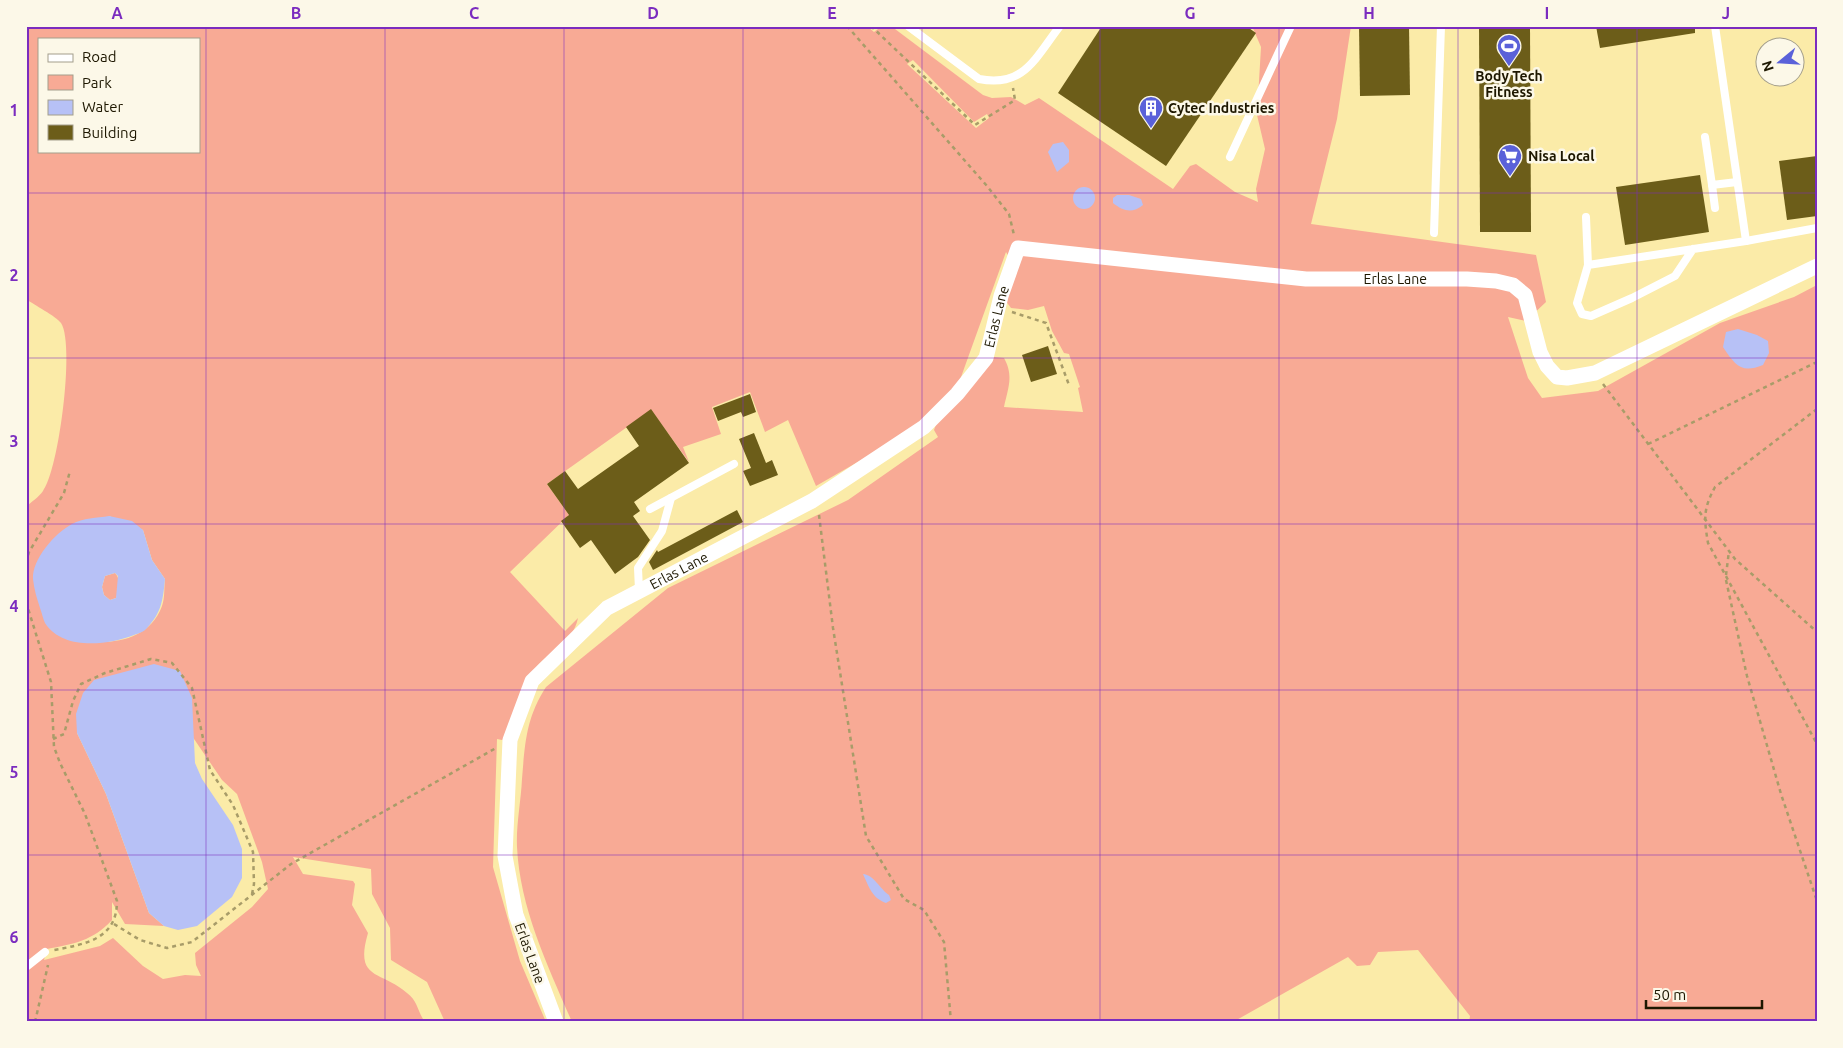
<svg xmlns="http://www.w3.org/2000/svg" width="1843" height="1048" font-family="Ubuntu,sans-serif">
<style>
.green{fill:#f8aa95;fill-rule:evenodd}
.water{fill:#b7c1f6;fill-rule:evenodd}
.building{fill:#6c5d19}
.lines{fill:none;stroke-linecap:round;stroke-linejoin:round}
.path{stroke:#a89c69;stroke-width:2.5;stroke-dasharray:4 4;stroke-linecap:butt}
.lane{stroke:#fff;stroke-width:8}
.street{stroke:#fff;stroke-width:15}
.grid{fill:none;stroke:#7b2cbf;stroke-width:1;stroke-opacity:0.55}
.labels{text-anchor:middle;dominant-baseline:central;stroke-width:5;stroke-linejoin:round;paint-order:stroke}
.poi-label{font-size:14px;font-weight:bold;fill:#1d1700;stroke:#fcf8e8;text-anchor:start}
.street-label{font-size:14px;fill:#1d1700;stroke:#fcf8e8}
.neatline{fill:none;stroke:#7b2cbf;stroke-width:2}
.grid-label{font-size:16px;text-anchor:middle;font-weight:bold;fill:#7b2cbf}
</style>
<rect width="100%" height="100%" fill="#fbeba8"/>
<g class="green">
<path d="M26 26H867L874 32 878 29 875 26H891L983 95 992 98 1011 97 1025 105 1039 98 1173 189 1190 166 1196 164 1235 192 1258 202 1256 189 1265 149 1257 115 1261 47 1252 26H1351L1337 119 1311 224 1536 255 1546 302 1526 321 1508 317 1528 378 1542 398 1598 391 1720 323 1794 297 1817 285V1022H1469L1470 1016 1418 950 1378 952 1370 965 1357 966 1348 957 1233 1022H572C548 966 520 909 517 847 516 825 521 801 522 779 525 743 526 718 546 687L668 588 848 500 938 437 934 430 938 419 994 357 1004 358C1014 376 1008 388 1004 407L1083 412 1078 388 1080 387 1069 354 1064 353 1052 331 1044 306 1028 310 1011 308 1005 300 1015 267 1006 252 956 391 917 428 816 486 788 420 765 432 750 392 712 407 721 434 683 447 689 462 651 410 547 484 569 515 510 572 565 631 578 618C573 645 543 653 532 674 526 686 522 716 518 730L502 740 497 739 493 867 520 961 546 1022H445L427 982 391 960 390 928 372 894 371 869 293 857 303 874 353 881 355 884 352 905 368 933C354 981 381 970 407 993 418 1001 417 1011 425 1022H26V705L29 702 26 689V507C31 502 39 497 43 491 59 470 75 344 61 323 56 316 34 305 26 299ZM39 39H199V151H39ZM913 60 974 122 987 114 989 118 976 128 907 64ZM109 516 143 530 152 560 165 579C164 587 165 598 162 606 147 647 97 646 62 637ZM192 698V736L222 780 237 794 262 862 268 889 252 907 195 953 196 965 201 976 185 975 163 979 143 966 113 938 100 946 44 960 47 949C73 944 93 941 112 920V902L125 924 164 926 149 913 106 794 77 733Z"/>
<path d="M115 573C121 579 119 590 116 598L110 600 104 595 102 587 105 576Z"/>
</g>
<g class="water">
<polygon points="1063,142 1069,150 1069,162 1057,172 1048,152 1053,144"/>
<circle cx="1084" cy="198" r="11"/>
<path d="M1117 195H1129L1141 199 1143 205C1132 214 1123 211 1113 203V198Z"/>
<path d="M1738 329 1757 335 1768 341 1769 353 1763 365C1741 374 1735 365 1723 347L1726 332Z"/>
<path d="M109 516 132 521 143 530 152 560 165 579C163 599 162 612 147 628 144 632 139 633 134 635 108 645 63 651 45 623 43 619 42 613 40 608 37 599 34 589 33 579 32 559 55 533 72 524 83 518 97 518 109 516ZM115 573 118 576 116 598 110 600 104 595 102 587 105 576Z"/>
<polygon points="154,664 180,671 192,698 195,763 202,779 233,825 242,849 242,878 232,897 197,926 178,930 164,926 149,913 106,794 77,733 76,714 83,693 94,680"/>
<path d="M863 874C874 875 880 889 889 895L891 900 886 903C872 898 869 887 863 874Z"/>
</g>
<g class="building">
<polygon points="1102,26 1246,26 1256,33 1166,166 1058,93"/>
<polygon points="1359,26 1409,26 1410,95 1360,96"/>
<polygon points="1479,26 1530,26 1531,232 1480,232"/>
<polygon points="1596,26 1695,26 1695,33 1600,48"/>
<polygon points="1817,156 1817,216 1787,220 1779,161"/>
<polygon points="1700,175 1709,232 1625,245 1616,187"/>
<polygon points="1048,346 1057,374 1031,382 1022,355"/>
<polygon points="750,394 756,412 743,417 741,412 718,421 713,408"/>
<polygon points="651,409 689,463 634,502 640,511 633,516 650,540 638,557 615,574 591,540 580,548 561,521 569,515 547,484 565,471 578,489 639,446 626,427"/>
<polygon points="754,433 766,463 772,460 778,475 750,486 743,471 751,468 739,439"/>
<polygon points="737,510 743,522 653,570 649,562 657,550 658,552"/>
</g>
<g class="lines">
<g class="path">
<polyline points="847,26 987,186 1009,214 1014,235"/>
<polyline points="871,26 975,125 1015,100 1013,88"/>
<polyline points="1012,312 1046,323 1069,385"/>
<polyline points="1603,384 1735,559 1817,632"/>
<path d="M1817 409 1715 487C1703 509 1704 519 1708 543L1817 744"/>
<polyline points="1648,444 1817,362"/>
<polyline points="819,515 833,628 866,836 904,899 924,910 944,942 951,1022"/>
<polyline points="26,563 29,552 64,493 70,471"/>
<polyline points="1726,575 1729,551"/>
<polyline points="1726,580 1747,676 1781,794 1817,901"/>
<path d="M26 602 51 682 54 747 60 763 85 814 117 901C117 939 86 944 54 950"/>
<polyline points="53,739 64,734 73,701 81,684 105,673 151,659 172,663 192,688 210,770 233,805 253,852 254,884 252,894"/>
<polyline points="114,924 140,940 167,948 192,942 291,864 496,748"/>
<polyline points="35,1022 48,965"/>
</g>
<g class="lane">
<path d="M908 26 979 79C1024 88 1035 58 1060 26"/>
<polyline points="1705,137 1712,185 1737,182"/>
<polyline points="1230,157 1291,26"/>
<polyline points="1712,185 1715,208"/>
<polyline points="1586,217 1588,265"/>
<polyline points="1434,233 1441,26"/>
<polyline points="1746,241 1817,228"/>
<polyline points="1693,249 1675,276 1632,298 1591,316 1582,314 1577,303 1588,265 1746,241 1715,26"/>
<polyline points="650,509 734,464"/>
<polyline points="639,590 638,568 662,531 671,498"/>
<polyline points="26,967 45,952"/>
</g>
<path class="street" id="s1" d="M556 1022 516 915 505 856 510 740 532 681 607 608 812 501 924 427 957 394 986 358 1001 296 1018 248 1306 279H1467L1496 281 1513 285 1525 295 1540 352 1547 366 1557 377 1567 378 1595 373 1817 266"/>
</g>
<path class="grid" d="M206 26V1022M385 26V1022M564 26V1022M743 26V1022M922 26V1022M1100 26V1022M1279 26V1022M1458 26V1022M1637 26V1022M26 193H1817M26 358H1817M26 524H1817M26 690H1817M26 855H1817"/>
<defs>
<g id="stadium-pin" transform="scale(1.25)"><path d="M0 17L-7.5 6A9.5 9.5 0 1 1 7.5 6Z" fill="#5a61d9" stroke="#fcf8e8"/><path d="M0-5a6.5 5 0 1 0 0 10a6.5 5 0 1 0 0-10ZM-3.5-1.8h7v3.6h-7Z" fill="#fff"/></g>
<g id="building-pin" transform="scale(1.25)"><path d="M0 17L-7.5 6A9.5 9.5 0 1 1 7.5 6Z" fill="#5a61d9" stroke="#fcf8e8"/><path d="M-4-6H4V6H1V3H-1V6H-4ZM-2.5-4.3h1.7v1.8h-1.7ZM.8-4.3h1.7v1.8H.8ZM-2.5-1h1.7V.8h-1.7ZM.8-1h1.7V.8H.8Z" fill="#fff"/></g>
<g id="supermarket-pin" transform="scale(1.25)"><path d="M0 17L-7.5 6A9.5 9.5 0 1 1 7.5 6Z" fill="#5a61d9" stroke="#fcf8e8"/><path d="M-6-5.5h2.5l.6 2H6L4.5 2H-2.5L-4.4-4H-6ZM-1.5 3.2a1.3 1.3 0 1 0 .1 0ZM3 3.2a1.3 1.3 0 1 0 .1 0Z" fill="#fff"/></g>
</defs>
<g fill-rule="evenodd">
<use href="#stadium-pin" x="1509" y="46"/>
<use href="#building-pin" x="1151" y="108"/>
<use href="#supermarket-pin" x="1510" y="156"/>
</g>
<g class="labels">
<g class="poi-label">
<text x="1509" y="76" text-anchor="middle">Body Tech<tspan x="1509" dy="16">Fitness</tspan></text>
<text x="1168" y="108">Cytec Industries</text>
<text x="1528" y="156">Nisa Local</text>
</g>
<g class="street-label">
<text stroke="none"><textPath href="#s1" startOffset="1410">Erlas Lane</textPath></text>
<text stroke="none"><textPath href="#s1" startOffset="959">Erlas Lane</textPath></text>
<text stroke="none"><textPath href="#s1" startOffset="539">Erlas Lane</textPath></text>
<text transform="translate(530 953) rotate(70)">Erlas Lane</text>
</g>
</g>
<rect width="1843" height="1048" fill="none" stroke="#fcf8e8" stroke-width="55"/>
<rect x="38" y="38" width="162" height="115" fill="#fcf8e8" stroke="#a39e8b"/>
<rect x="48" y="54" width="25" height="8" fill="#ffffff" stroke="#a39e8b"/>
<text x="82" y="62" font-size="15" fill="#1d1700">Road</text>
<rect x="48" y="75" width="25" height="15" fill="#f8aa95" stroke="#a39e8b"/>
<text x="82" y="88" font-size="15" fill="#1d1700">Park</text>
<rect x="48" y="100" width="25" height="15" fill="#b7c1f6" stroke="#a39e8b"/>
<text x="82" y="112" font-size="15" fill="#1d1700">Water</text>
<rect x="48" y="125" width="25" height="15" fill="#6c5d19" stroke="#a39e8b"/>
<text x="82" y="138" font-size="15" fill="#1d1700">Building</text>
<g transform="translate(1780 62) rotate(252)"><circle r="24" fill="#fcf8e8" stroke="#a39e8b"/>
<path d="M0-4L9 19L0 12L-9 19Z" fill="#5a61d9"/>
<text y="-8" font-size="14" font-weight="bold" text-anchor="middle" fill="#1d1700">N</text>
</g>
<path d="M1646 1000v8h116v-8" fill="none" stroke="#1d1700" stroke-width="2.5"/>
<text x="1653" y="1000" font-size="15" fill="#1d1700" stroke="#fcf8e8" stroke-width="4" paint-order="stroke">50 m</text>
<rect x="28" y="28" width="1788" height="992" class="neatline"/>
<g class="grid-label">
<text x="117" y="19">A</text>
<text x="296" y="19">B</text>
<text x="474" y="19">C</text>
<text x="653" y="19">D</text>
<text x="832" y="19">E</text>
<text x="1011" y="19">F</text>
<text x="1190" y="19">G</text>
<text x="1369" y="19">H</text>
<text x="1547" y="19">I</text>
<text x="1726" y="19">J</text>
<text x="14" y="116">1</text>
<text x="14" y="281">2</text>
<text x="14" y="447">3</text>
<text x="14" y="612">4</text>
<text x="14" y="778">5</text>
<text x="14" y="943">6</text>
</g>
</svg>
